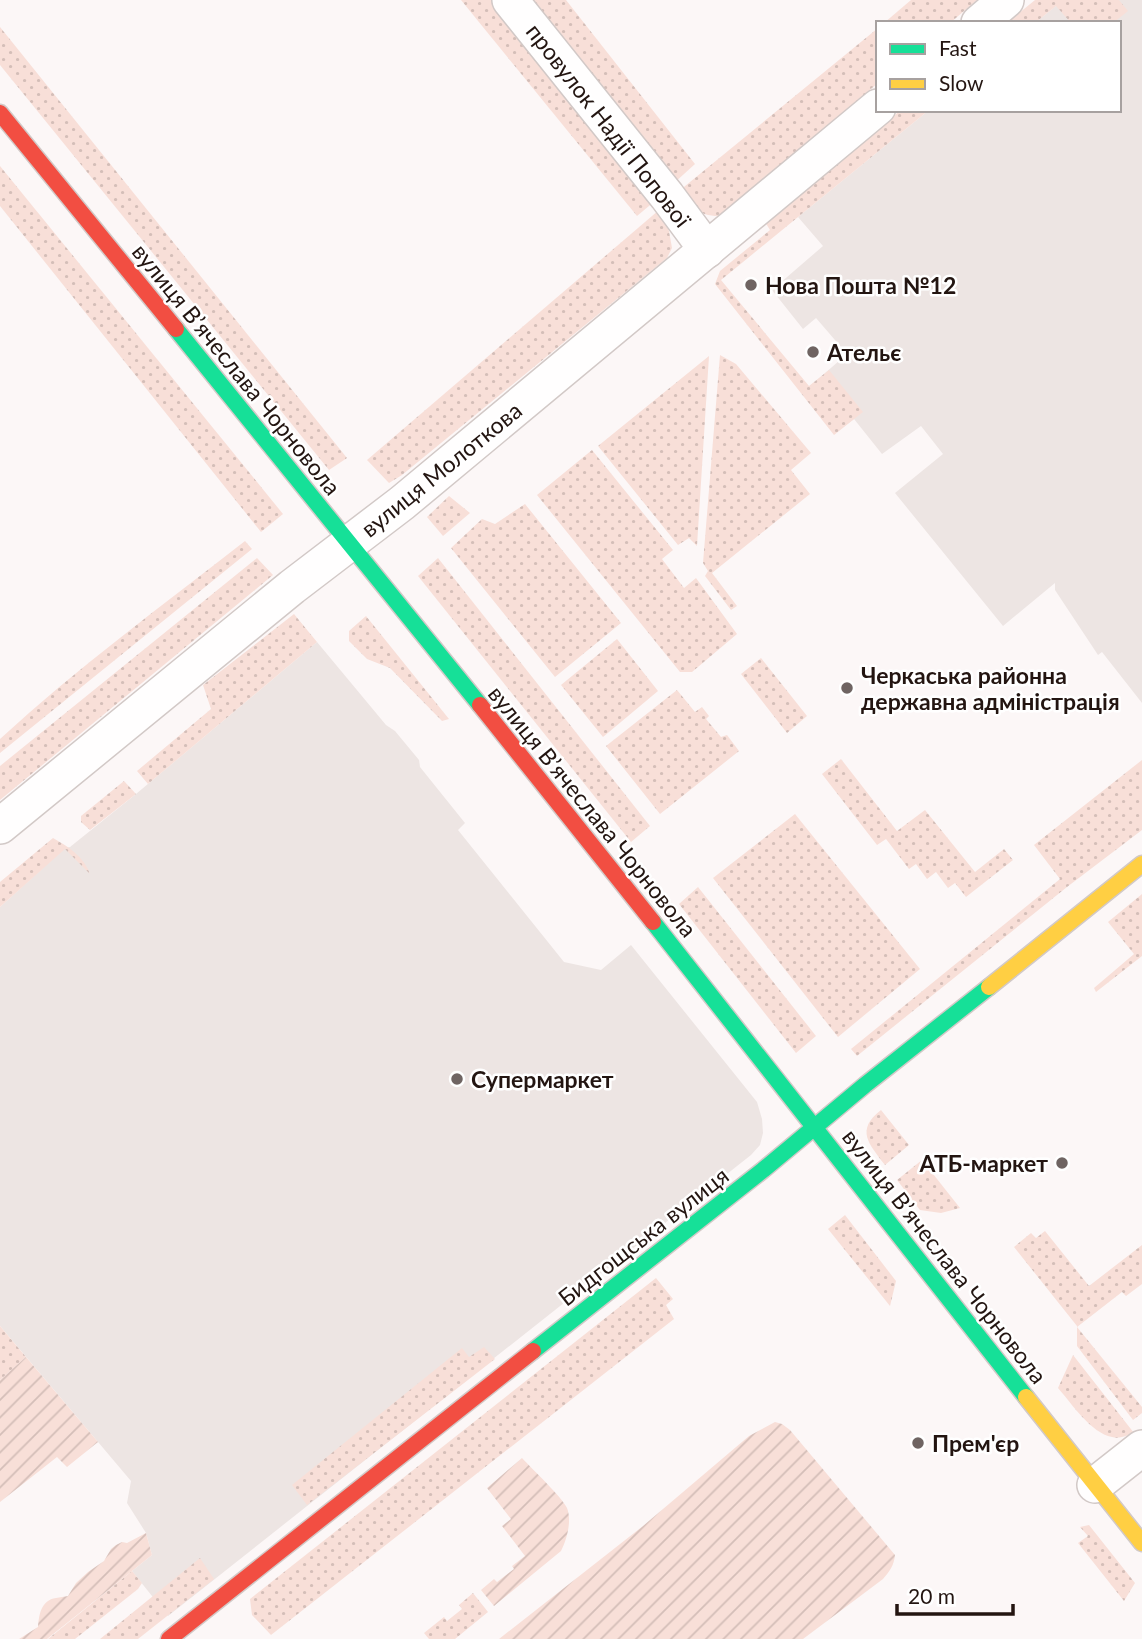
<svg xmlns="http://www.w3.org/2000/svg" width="1142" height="1639" font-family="Lato,sans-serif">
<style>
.built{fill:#ede5e3}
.grass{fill:url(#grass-dots)}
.garden{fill:url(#garden-furrows)}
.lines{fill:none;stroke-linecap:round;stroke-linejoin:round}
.street-casing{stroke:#d2c9c7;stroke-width:38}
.fast-casing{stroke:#d2c9c7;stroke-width:19}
.slow-casing{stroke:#d2c9c7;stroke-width:19}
.jam-casing{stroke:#d2c9c7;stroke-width:19}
.street{stroke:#fffefe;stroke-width:35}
.fast{stroke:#16e098;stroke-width:16}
.slow{stroke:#ffcf43;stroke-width:16}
.jam{stroke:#f24e42;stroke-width:16}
.poi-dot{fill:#6f6462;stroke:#fff;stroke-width:2.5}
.labels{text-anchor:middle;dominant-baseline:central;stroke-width:5;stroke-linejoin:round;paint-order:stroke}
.street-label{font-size:23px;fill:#231511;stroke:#fff}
.poi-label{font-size:23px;font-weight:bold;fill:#231511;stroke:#fff;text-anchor:start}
</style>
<defs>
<pattern id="grass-dots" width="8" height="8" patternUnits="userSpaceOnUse" patternTransform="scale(1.75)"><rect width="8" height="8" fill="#f8dfd8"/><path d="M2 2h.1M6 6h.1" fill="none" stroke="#d4beb8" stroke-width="1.8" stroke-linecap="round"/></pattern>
<pattern id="garden-furrows" width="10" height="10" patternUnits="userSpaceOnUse" patternTransform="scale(1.75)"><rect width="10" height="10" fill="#f8dfd8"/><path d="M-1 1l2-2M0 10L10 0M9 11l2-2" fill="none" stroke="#d4beb8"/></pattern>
</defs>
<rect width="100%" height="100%" fill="#fcf7f7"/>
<g class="built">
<polygon points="1063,0 1142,0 1142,703 1102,652 1098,655 1055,590 1055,583 1003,626 895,493 943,454 921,426 882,454 854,419 843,427 809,387 847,354 816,318 803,329 772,290 823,246 798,217 929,110 1119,110 1119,23 1035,23"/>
<polygon points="317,642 386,725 395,731 419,760 420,767 465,823 458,830 564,962 601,970 631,945 757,1102 762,1119 763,1133 760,1145 751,1155 168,1616 132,1571 152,1555 146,1533 127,1503 131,1481 0,1326 0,907 65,848 70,847 136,794"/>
</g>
<g class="grass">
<polygon points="461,0 496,0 655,201 637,216"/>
<polygon points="525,0 566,0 695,164 673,184"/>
<polygon points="911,0 977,0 950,23 884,23"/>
<polygon points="1035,0 1119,0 1128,11 1113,23 1071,23 1056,6 1035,23 1007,23"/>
<polygon points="0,27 347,458 329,470 0,65"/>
<path d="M878 28V83L719 216C697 216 692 206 679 191Z"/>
<polygon points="901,110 929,110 721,280 809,386 829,370 863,412 834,435 715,284 720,271 770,230 765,222"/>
<polygon points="0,166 283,514 261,532 0,206"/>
<polygon points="659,210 669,231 672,248 667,258 402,475 389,483 367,460"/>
<polygon points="720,355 736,364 811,453 791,470 810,494 712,573 737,606 731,610 705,576 708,571 703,563"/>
<polygon points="709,356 697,546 689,538 678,545 598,446"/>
<polygon points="592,450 673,550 662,559 684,588 696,578 737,634 692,672 680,672 537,495"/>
<polygon points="449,496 470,513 443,536 427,517"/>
<polygon points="525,504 621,623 555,677 451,548 482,519 495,524"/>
<path d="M245 541 252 549 0 753V739C77 668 163 605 245 541Z"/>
<polygon points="257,558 273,575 0,800 0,766"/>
<polygon points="438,558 650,826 631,842 418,576"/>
<polygon points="294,614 317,642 148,784 137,771 211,709 203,685"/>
<polygon points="366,616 449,719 442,721 390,668 367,659 349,641 349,631"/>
<polygon points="617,639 658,691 603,737 561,685"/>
<polygon points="761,658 807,716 787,733 741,674"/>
<polygon points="677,690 695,712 702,707 709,716 706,719 721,737 727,735 739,751 660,814 606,746"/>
<polygon points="841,759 897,831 925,810 975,872 1004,849 1013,860 966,897 955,883 948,888 936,872 927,879 916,864 909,869 886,839 877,845 822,774"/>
<polygon points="1142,760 1142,830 1067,887 857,1056 851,1049 1060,879 1034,845"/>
<polygon points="124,781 136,794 90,830 81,822 81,816"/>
<polygon points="795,814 920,969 838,1037 713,878"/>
<path d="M53 838C69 847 84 857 90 874L65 849 0 907V882Z"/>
<polygon points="698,887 816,1036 796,1053 679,904"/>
<polygon points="1142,894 1142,956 1096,992 1094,988 1134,954 1108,922"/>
<path d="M881 1110 909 1145 885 1165C869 1144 855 1130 881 1110Z"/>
<polygon points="922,1160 960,1208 941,1213 920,1210 897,1180"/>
<polygon points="845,1215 896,1281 890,1306 828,1229"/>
<polygon points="1045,1231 1089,1286 1142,1245 1142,1284 1126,1296 1122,1292 1077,1327 1142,1407 1142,1413 1133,1420 1077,1346 1077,1326 1014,1247 1031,1233 1036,1238"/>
<polygon points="656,1278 673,1299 666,1305 674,1319 271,1635 252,1615 250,1599"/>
<polygon points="0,1326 26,1357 0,1380"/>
<polygon points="484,1347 495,1359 307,1505 292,1485 462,1348 469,1357"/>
<path d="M1073 1355 1134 1433C1126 1436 1119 1439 1112 1437 1091 1433 1072 1404 1058 1388Z"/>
<polygon points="1089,1525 1135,1583 1124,1601 1078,1543 1088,1536 1080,1527"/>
<polygon points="200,1558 214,1579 138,1639 100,1639"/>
<polygon points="132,1571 142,1583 138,1589 75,1639 48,1639"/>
<polygon points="473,1593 488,1612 455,1639 429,1639 424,1633 444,1617 447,1621 462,1609 459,1605"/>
</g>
<g class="garden">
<polygon points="26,1357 98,1442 67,1467 57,1457 0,1502 0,1380"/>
<path d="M775 1422 782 1424 790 1430 895 1555C894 1565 890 1571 883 1579L803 1639H499L643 1526 749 1436Z"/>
<path d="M522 1458C532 1469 562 1497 567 1508 572 1521 567 1539 561 1551L494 1606 481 1590 494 1579 497 1582 514 1569 512 1566 525 1556 502 1526 511 1519 487 1488Z"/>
<path d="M146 1533 152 1555 47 1639H19L38 1627C39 1615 41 1600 56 1598 60 1597 64 1597 68 1596L76 1583 88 1572 104 1561 111 1549 116 1545 122 1542 127 1543Z"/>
</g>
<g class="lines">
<g class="street-casing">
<g id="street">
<polyline points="510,0 667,196 707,250"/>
<polyline points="979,23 1006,0"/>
<polyline points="0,826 292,587 402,503 878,107"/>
<polyline points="1095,1485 1142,1448"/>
</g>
</g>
<g class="fast-casing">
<g id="fast">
<polyline points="176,329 480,705"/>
<polyline points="653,922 1026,1397"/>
<polyline points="533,1351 763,1170 865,1085 989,987"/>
</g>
</g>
<g class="slow-casing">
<g id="slow">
<polyline points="989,987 1142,864"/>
<polyline points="1026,1397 1142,1543"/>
</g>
</g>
<g class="jam-casing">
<g id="jam">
<polyline points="0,113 176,329"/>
<polyline points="480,705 653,922"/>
<polyline points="169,1639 533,1351"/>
</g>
</g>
<use href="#street" class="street"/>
<use href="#fast" class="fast"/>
<use href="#slow" class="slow"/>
<use href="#jam" class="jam"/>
</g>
<g class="poi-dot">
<circle cx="751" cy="285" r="7"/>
<circle cx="813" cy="352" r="7"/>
<circle cx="847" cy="688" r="7"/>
<circle cx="457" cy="1079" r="7"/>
<circle cx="1062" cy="1163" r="7"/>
<circle cx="918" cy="1443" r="7"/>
</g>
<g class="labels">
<g class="street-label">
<text transform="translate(609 125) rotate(52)">провулок Надії Попової</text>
<text transform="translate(237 369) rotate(51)">вулиця Вʼячеслава Чорновола</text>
<text transform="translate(441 469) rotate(-39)">вулиця Молоткова</text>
<text transform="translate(593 811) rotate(51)">вулиця Вʼячеслава Чорновола</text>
<text transform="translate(643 1236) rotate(-38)">Бидгощська вулиця</text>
<text transform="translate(945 1256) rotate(52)">вулиця Вʼячеслава Чорновола</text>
</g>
<g class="poi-label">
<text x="765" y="285">Нова Пошта №12</text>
<text x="827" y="352">Ательє</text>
<text x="861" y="675">Черкаська районна<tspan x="861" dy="26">державна адміністрація</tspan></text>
<text x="471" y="1079">Супермаркет</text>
<text x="1048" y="1163" text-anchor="end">АТБ-маркет</text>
<text x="932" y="1443">Прем'єр</text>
</g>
</g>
<rect x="876" y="21" width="245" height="91" fill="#ffffff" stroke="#a7a1a0" stroke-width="2"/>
<rect x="890" y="44" width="35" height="10" fill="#16e098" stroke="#a7a1a0" stroke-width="2"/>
<text x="939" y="56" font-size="21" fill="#231511">Fast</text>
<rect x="890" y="79" width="35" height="10" fill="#ffcf43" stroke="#a7a1a0" stroke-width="2"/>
<text x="939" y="91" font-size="21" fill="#231511">Slow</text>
<path d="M897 1604v10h116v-10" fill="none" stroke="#231511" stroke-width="3.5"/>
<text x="908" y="1604" font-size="21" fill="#231511" stroke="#ffffff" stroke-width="5" paint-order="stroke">20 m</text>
</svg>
